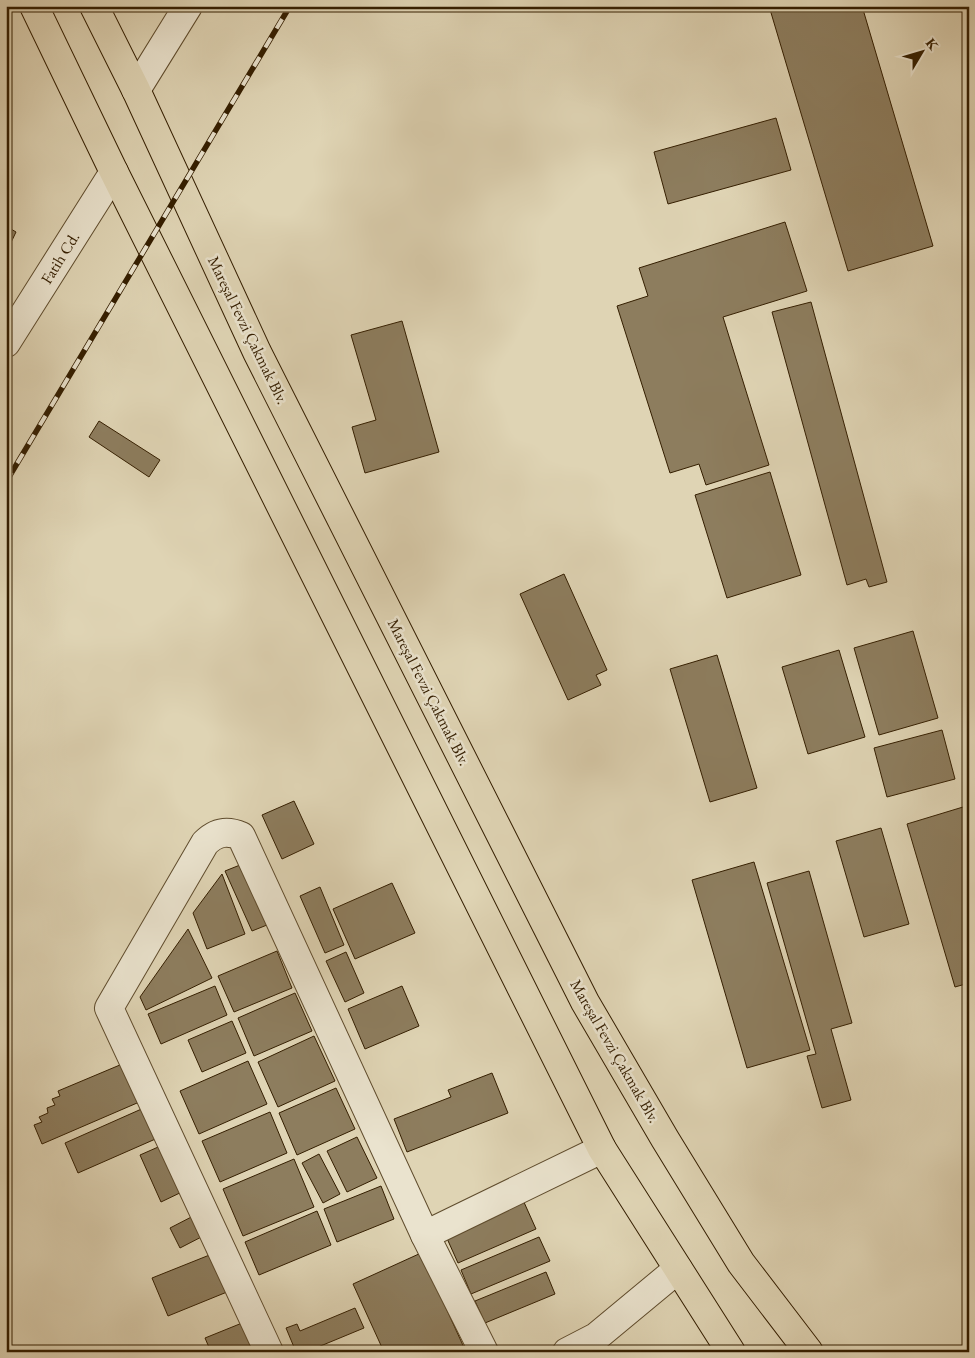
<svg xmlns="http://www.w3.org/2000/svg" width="975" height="1358" font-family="'EB Garamond',serif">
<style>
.building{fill:#8d7d5e;stroke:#341e00}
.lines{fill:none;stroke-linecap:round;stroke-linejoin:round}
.minor-casing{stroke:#5f4c2d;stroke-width:30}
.major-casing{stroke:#341e00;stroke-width:30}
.minor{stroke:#eae3ce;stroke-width:28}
.major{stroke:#dfd4b4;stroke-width:28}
.rail-casing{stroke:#341e00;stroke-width:5.5}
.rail{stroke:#eae3ce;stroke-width:4;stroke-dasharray:11;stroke-linecap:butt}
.labels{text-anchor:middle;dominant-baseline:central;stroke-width:5;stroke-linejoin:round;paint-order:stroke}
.street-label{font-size:16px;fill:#341e00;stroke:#eae3ce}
</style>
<rect width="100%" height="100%" fill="#dfd4b4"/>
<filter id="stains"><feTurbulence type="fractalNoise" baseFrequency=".004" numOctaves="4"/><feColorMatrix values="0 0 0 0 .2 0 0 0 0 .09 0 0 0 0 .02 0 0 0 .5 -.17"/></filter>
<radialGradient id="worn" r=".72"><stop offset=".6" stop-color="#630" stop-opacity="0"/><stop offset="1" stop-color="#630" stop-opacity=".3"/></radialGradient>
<g class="building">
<polygon points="769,6 862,6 933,246 848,271"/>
<polygon points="776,118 791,170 668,204 654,152"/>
<polygon points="785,222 807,291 723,317 769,465 706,485 699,464 670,473 617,306 648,296 639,268"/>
<polygon points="6,226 16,232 6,253"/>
<polygon points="811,302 887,582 869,587 866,579 847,585 772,312"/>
<polygon points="402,321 439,452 365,473 352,427 376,420 351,335"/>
<polygon points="99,421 160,460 149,477 89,437"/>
<polygon points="770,472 801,575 727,598 695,495"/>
<polygon points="564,574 607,670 596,675 601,685 568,700 520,594"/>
<polygon points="913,631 938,718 879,735 854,648"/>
<polygon points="839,650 865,737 808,754 782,667"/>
<polygon points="717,655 757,788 710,802 670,669"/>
<polygon points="942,730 955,779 887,797 874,748"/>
<polygon points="294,801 314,844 282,859 262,815"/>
<polygon points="963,807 969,826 969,983 955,987 907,824"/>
<polygon points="881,828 909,924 864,937 836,841"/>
<polygon points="754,862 810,1050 747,1068 692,880"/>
<polygon points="240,865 267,925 252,931 225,871"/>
<polygon points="809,871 852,1023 831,1029 851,1100 822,1108 807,1056 816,1054 767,883"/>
<polygon points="222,874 245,934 207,949 193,913"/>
<polygon points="392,883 415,933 355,959 333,909"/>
<polygon points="320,887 344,945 325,953 300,896"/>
<polygon points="188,929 212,978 146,1010 140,997"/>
<polygon points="277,951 292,988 234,1012 218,976"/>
<polygon points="346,952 364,993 345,1002 326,961"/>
<polygon points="215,986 227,1015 161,1044 148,1014"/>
<polygon points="402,986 419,1026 365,1049 348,1009"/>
<polygon points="295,993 312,1031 254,1056 238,1018"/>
<polygon points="232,1021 246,1053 202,1072 188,1040"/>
<polygon points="314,1036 335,1081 278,1107 258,1062"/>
<polygon points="248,1061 267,1104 199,1134 180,1091"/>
<polygon points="127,1062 144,1100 42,1144 34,1125 42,1122 39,1117 48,1113 47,1108 55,1105 52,1099 60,1096 58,1091"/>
<polygon points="492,1073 508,1113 407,1152 394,1119 451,1097 448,1090"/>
<polygon points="336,1088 355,1129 297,1155 279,1113"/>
<polygon points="146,1107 160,1137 78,1173 65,1143"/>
<polygon points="270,1112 287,1153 220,1182 202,1141"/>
<polygon points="357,1137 377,1178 347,1192 327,1151"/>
<polygon points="165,1144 186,1190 161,1202 140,1155"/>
<polygon points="319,1154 340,1194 323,1203 302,1163"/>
<polygon points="294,1159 314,1207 243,1236 223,1189"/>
<polygon points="381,1186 394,1219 337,1242 324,1209"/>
<polygon points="523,1200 536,1229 458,1263 445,1234"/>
<polygon points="317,1211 331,1245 259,1275 245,1242"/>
<polygon points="201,1212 211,1232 180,1248 170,1228"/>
<polygon points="539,1237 550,1261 471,1294 461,1270"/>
<polygon points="421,1253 466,1352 384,1352 353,1284"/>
<polygon points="212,1254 227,1292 168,1316 152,1278"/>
<polygon points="546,1272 555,1294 485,1323 475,1301"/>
<polygon points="355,1308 364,1328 306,1352 296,1352 286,1328 297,1324 300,1331"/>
<polygon points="247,1321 260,1352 211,1352 205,1338"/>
</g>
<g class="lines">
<g class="minor-casing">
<g id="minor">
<polyline points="136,90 188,6"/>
<polyline points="6,343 114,172"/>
<polyline points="425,1235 602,1149"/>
<path d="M269 1352 109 1008 205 843C216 832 227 830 241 836L425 1235 484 1352"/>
<polyline points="567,1352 596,1337 678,1269"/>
</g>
</g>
<g class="major-casing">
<g id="major">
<polyline points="34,6 114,172 602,1149 731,1352"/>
<polyline points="94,6 136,90 257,352 585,1002 665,1139 741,1263 809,1352"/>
</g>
</g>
<use href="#minor" class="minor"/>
<use href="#major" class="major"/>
<g class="rail-casing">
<polyline id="rail" points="6,482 290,6"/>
</g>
<use href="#rail" class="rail"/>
</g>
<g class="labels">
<g class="street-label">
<text transform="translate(60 258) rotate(-58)">Fatih Cd.</text>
<text transform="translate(248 330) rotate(64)">Mareşal Fevzi Çakmak Blv.</text>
<text transform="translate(429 692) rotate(63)">Mareşal Fevzi Çakmak Blv.</text>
<text transform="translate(615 1051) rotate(60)">Mareşal Fevzi Çakmak Blv.</text>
</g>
</g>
<rect width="975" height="1358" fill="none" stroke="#dfd4b4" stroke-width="25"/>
<rect x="8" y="8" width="960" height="1343" fill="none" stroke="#341e00" stroke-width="2.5"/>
<rect x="12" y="12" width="950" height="1333" fill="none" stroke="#341e00"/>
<g transform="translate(922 52) rotate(52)" stroke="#eae3ce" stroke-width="4" paint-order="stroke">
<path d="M0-4L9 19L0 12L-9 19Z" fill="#341e00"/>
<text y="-8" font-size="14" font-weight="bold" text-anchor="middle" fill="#341e00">K</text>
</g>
<rect width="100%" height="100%" filter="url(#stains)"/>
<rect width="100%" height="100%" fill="url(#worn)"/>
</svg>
